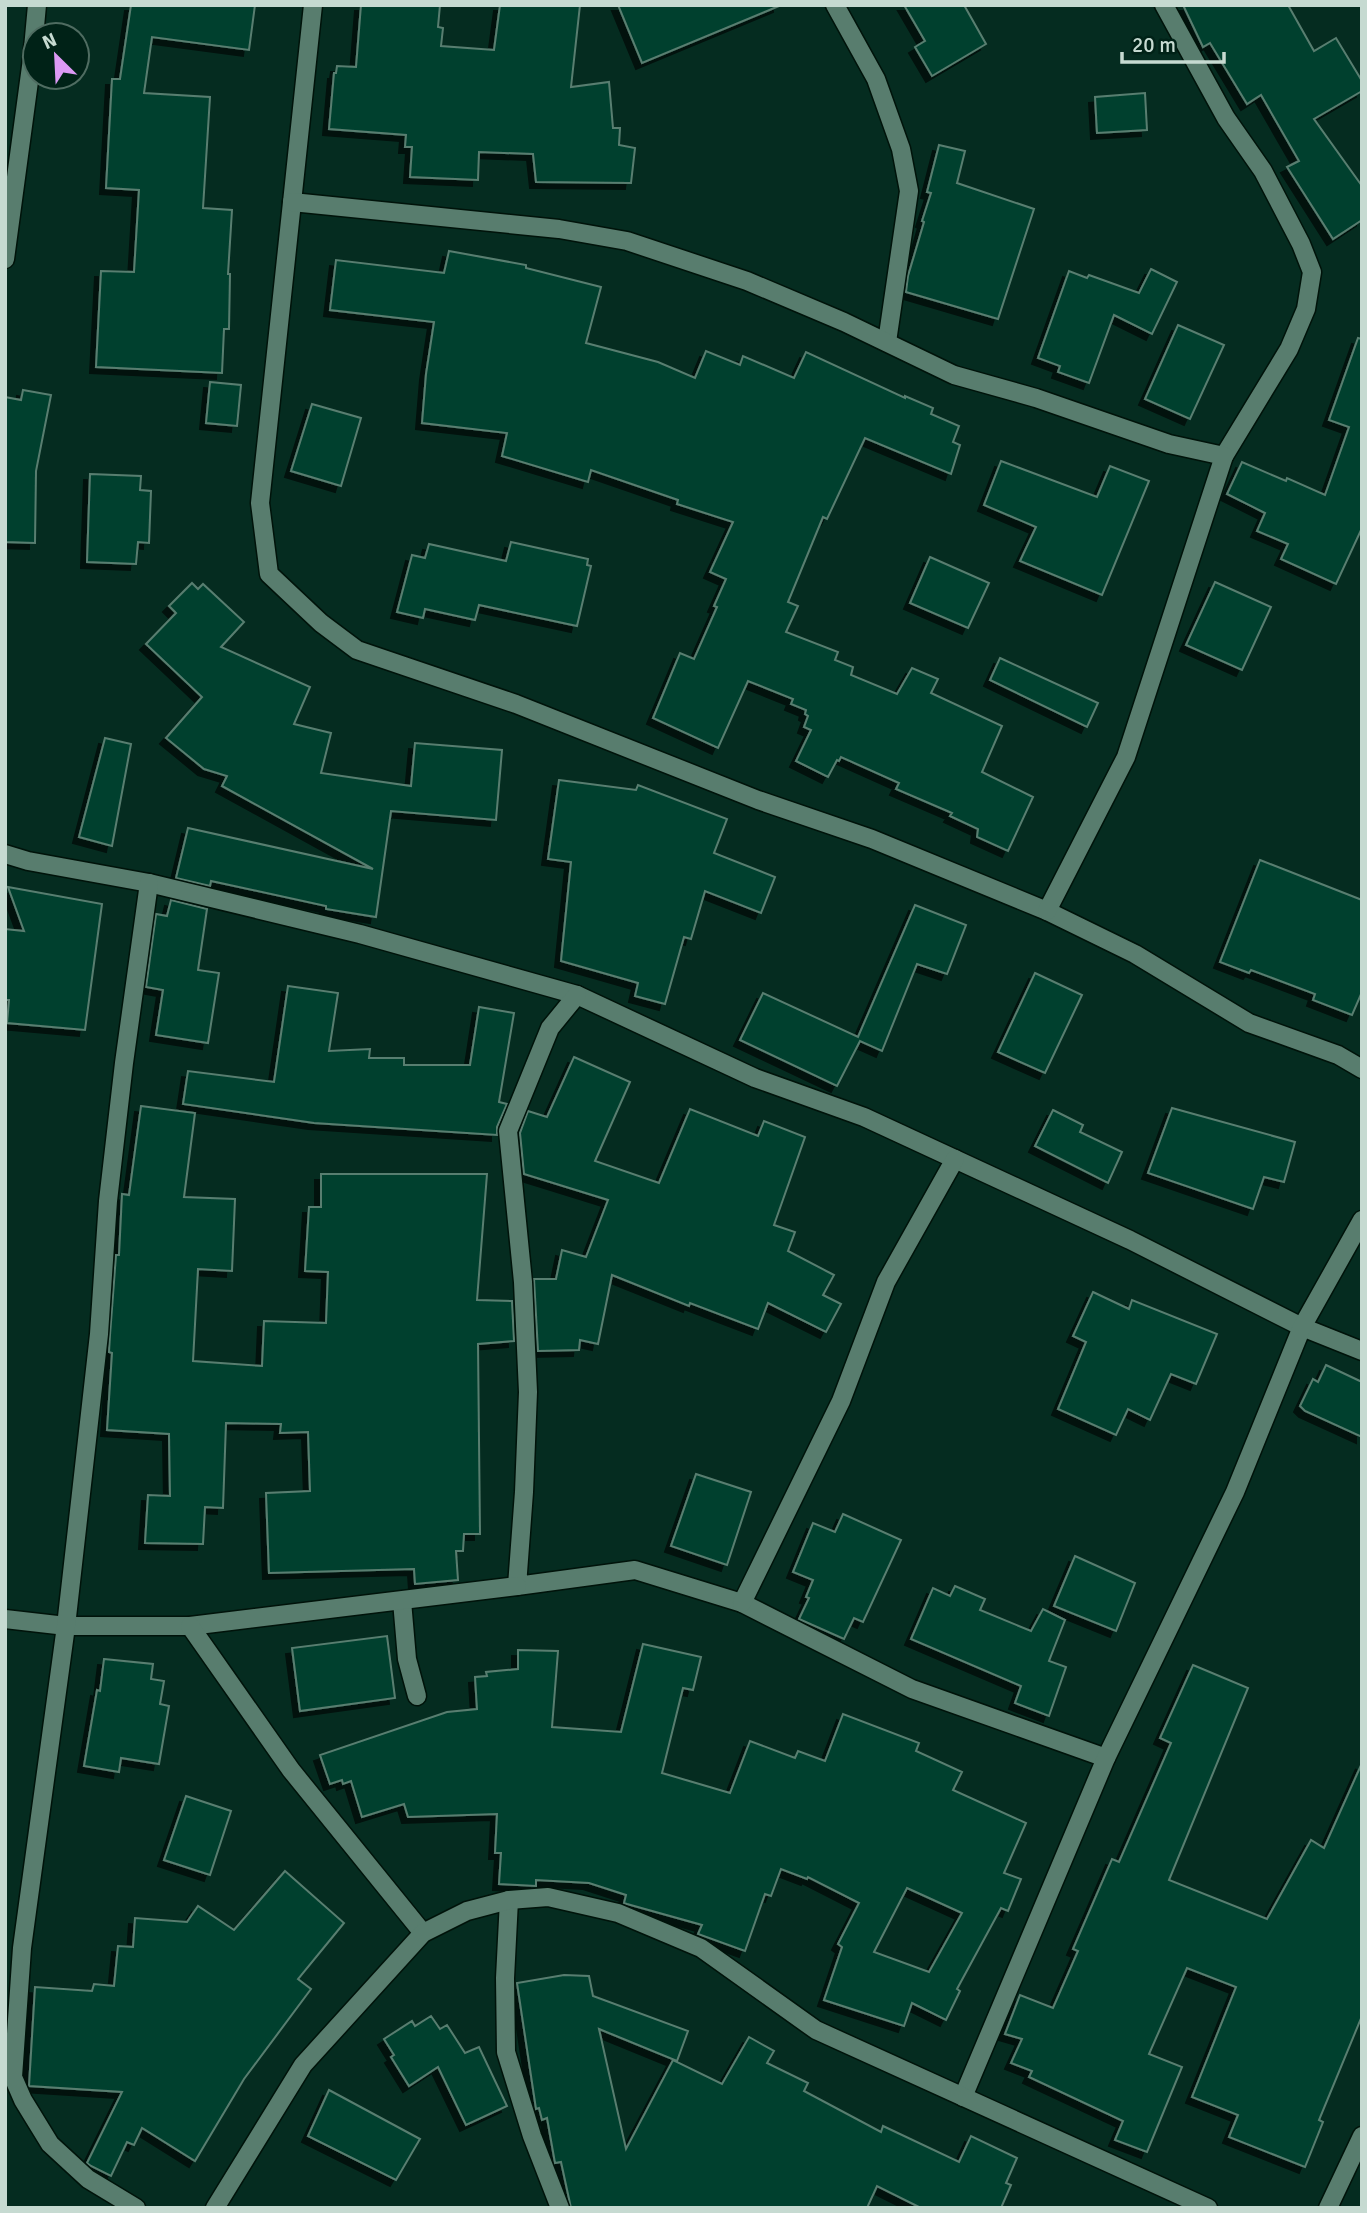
<svg xmlns="http://www.w3.org/2000/svg" width="1367" height="2213" font-family="Signika,sans-serif">
<style>
.building{fill:#00402f;stroke:#597e70;stroke-width:2;fill-rule:evenodd;filter:url(#shadow)}
.lines{fill:none;stroke-linecap:round;stroke-linejoin:round}
.street-casing{stroke:#00130a;stroke-width:21}
.street{stroke:#587d6e;stroke-width:18}
</style>
<defs>
<filter id="shadow"><feDropShadow dx="-6" dy="6" stdDeviation="0" flood-color="#0009"/></filter>
</defs>
<rect width="100%" height="100%" fill="#052c20"/>
<g class="building">
<polygon points="131,5 255,5 249,50 152,37 144,93 210,97 203,208 232,210 228,274 230,274 229,329 224,329 222,373 96,367 101,271 134,272 139,190 106,188 112,79 120,79"/>
<polygon points="361,5 440,5 438,27 443,28 441,46 494,50 500,5 580,5 571,87 609,82 613,128 620,128 619,145 635,148 631,183 536,182 533,154 479,152 478,180 410,177 412,147 405,147 406,135 329,129 334,73 336,73 337,66 356,67"/>
<polygon points="618,5 779,5 779,6 642,63"/>
<polygon points="904,5 964,5 986,44 932,76 915,47 925,41"/>
<polygon points="1183,5 1288,5 1314,51 1336,38 1362,81 1362,91 1314,119 1362,186 1362,220 1333,239 1287,167 1299,161 1261,95 1247,104 1210,43 1203,47"/>
<polygon points="1145,93 1147,130 1097,133 1095,97"/>
<polygon points="939,145 965,151 957,183 1034,209 998,319 906,292 908,276 924,222 922,221 931,193 927,192"/>
<polygon points="449,251 526,265 526,268 601,287 586,343 658,362 695,378 706,351 740,365 743,356 794,378 806,352 905,398 905,396 933,408 931,414 959,426 953,442 960,445 951,474 865,438 827,519 823,517 788,602 798,606 786,632 838,652 835,660 853,667 851,675 897,694 912,668 938,679 931,693 1002,726 982,772 1033,797 1008,851 977,837 978,829 950,816 952,813 896,789 899,783 841,757 839,761 837,760 828,777 796,761 811,730 804,727 808,716 805,714 806,710 791,704 793,699 748,681 718,748 653,718 680,653 694,659 717,607 714,606 726,579 710,572 733,522 677,504 678,500 591,470 588,482 502,456 507,433 422,423 426,374 434,322 330,310 336,260 444,273"/>
<polygon points="1151,269 1177,282 1152,334 1114,315 1089,383 1058,372 1060,366 1038,358 1069,271 1087,278 1089,275 1139,293"/>
<polygon points="1178,325 1224,345 1190,419 1145,399"/>
<polygon points="1358,338 1362,339 1362,528 1336,584 1281,559 1288,544 1257,531 1265,513 1227,494 1242,462 1286,481 1287,478 1325,495 1349,427 1329,420"/>
<polygon points="210,382 241,385 237,426 206,423"/>
<polygon points="23,390 51,395 36,471 35,543 5,542 5,397 21,400"/>
<polygon points="312,404 361,418 341,486 291,471"/>
<polygon points="1001,461 1097,497 1110,466 1149,481 1102,595 1020,561 1036,527 984,505"/>
<polygon points="90,474 141,476 140,490 151,491 149,543 138,542 136,564 87,562"/>
<polygon points="511,542 588,559 587,565 591,566 577,626 479,605 475,620 425,609 423,618 397,612 412,555 425,558 429,544 506,561"/>
<polygon points="930,557 989,583 968,628 910,603"/>
<polygon points="1215,582 1271,607 1242,670 1186,645"/>
<polygon points="192,583 198,589 203,584 244,622 221,647 310,687 294,724 331,733 321,773 411,786 415,743 502,750 496,820 391,811 376,917 326,909 326,906 211,881 210,886 176,878 188,828 373,869 222,786 227,776 204,769 166,738 202,697 146,644 176,613 169,606"/>
<polygon points="1000,658 1098,703 1087,727 990,680"/>
<polygon points="105,738 131,744 112,846 79,837"/>
<polygon points="559,780 636,790 638,785 727,819 714,853 775,877 761,913 705,891 691,939 684,937 665,1004 635,996 638,983 561,961 571,862 548,859"/>
<polygon points="1260,860 1362,900 1362,992 1352,1015 1313,1000 1315,994 1251,970 1249,973 1220,962"/>
<polygon points="8,887 102,904 85,1030 7,1023 9,1000 5,1000 5,929 24,931"/>
<polygon points="171,900 207,909 198,970 219,973 208,1043 156,1035 163,990 146,987 156,914 167,916"/>
<polygon points="915,905 966,925 947,974 917,964 882,1051 860,1041 837,1086 740,1040 763,993 858,1037"/>
<polygon points="1035,973 1082,995 1045,1073 998,1052"/>
<polygon points="288,986 338,993 329,1051 370,1049 369,1058 404,1058 404,1065 470,1065 479,1007 514,1013 499,1102 507,1104 497,1127 497,1135 314,1123 183,1104 188,1071 274,1082"/>
<polygon points="574,1057 630,1082 595,1161 659,1183 690,1109 758,1136 764,1121 805,1137 774,1225 795,1232 788,1251 834,1275 823,1295 841,1304 826,1332 768,1303 758,1329 690,1303 689,1306 612,1275 598,1344 580,1340 579,1350 538,1351 534,1279 556,1279 562,1250 586,1257 608,1200 524,1174 520,1133 528,1111 547,1117"/>
<polygon points="141,1106 195,1113 184,1197 235,1199 232,1271 198,1269 193,1361 262,1366 264,1321 326,1323 328,1272 305,1271 309,1207 321,1207 321,1174 487,1174 477,1300 512,1301 514,1341 478,1344 480,1534 464,1534 463,1551 456,1551 458,1580 415,1584 414,1569 269,1573 266,1493 310,1491 308,1432 280,1433 281,1424 226,1423 223,1508 205,1507 203,1544 145,1543 148,1495 170,1496 169,1434 107,1430 112,1353 109,1352 110,1335 116,1255 119,1255 122,1194 129,1195"/>
<polygon points="1172,1108 1295,1142 1284,1182 1264,1177 1253,1209 1148,1173"/>
<polygon points="1053,1110 1083,1125 1080,1132 1122,1152 1108,1183 1035,1146"/>
<polygon points="1093,1292 1129,1309 1132,1300 1217,1334 1196,1384 1171,1374 1150,1420 1128,1409 1116,1435 1058,1409 1086,1342 1073,1336"/>
<polygon points="1326,1365 1362,1382 1362,1437 1305,1411 1300,1406 1313,1379 1318,1382"/>
<polygon points="696,1474 751,1492 727,1565 671,1546"/>
<polygon points="843,1514 901,1540 863,1622 854,1618 844,1639 799,1619 809,1598 806,1597 813,1580 793,1572 813,1523 835,1532"/>
<polygon points="1075,1556 1135,1583 1116,1631 1054,1606"/>
<polygon points="955,1586 985,1599 980,1610 1031,1631 1043,1609 1065,1620 1049,1661 1066,1667 1049,1716 1015,1703 1021,1686 911,1639 933,1588 950,1596"/>
<polygon points="387,1636 395,1698 300,1711 292,1648"/>
<path d="M643 1644 701 1657 693 1690 683 1688 662 1773 730 1793 750 1741 795 1758 798 1751 825 1761 843 1714 919 1743 916 1751 962 1772 953 1790 1026 1823 1004 1873 1021 1879 1008 1911 1001 1908 957 1989 960 1991 946 2020 912 2003 904 2026 824 2000 842 1947 838 1944 859 1903 808 1877 807 1879 781 1869 771 1896 765 1894 745 1951 698 1934 702 1925 627 1904 624 1903 626 1895 589 1883 536 1880V1886L499 1884 501 1853H495L497 1814 408 1817 404 1804 362 1817 351 1781 343 1784 342 1780 330 1784 320 1755 447 1712 477 1709 475 1677 487 1676 486 1672 518 1669V1650L558 1651 552 1727 621 1732ZM907 1888 962 1913 929 1972 874 1952Z"/>
<polygon points="104,1659 153,1664 151,1679 164,1681 160,1704 169,1706 159,1764 121,1758 119,1772 84,1766 97,1690 100,1691"/>
<polygon points="1193,1665 1248,1688 1169,1880 1267,1919 1311,1840 1324,1848 1362,1763 1362,2016 1319,2120 1323,2122 1305,2167 1229,2137 1238,2115 1192,2097 1236,1987 1187,1968 1149,2054 1182,2067 1147,2152 1115,2140 1123,2121 1029,2077 1032,2071 1011,2063 1022,2039 1005,2034 1020,1995 1053,2008 1078,1951 1073,1949 1112,1859 1119,1862 1171,1743 1160,1738"/>
<polygon points="186,1796 231,1811 210,1875 164,1860"/>
<polygon points="285,1871 344,1923 298,1979 311,1989 244,2079 195,2161 142,2128 134,2145 127,2142 111,2176 91,2166 87,2163 122,2092 29,2086 35,1987 92,1991 94,1984 114,1986 118,1946 133,1947 135,1918 187,1922 198,1906 234,1930"/>
<polygon points="564,1975 589,1976 593,1996 688,2031 677,2061 599,2029 626,2149 673,2060 722,2084 749,2037 774,2051 767,2063 808,2083 804,2091 881,2132 883,2126 959,2162 971,2136 1017,2158 1006,2183 1011,2185 1001,2208 921,2208 877,2186 867,2208 571,2208 561,2162 555,2163 547,2118 542,2120 539,2108 536,2109 517,1983"/>
<polygon points="431,2016 440,2029 447,2025 465,2053 479,2047 507,2106 466,2125 438,2067 409,2086 391,2057 394,2055 384,2039 412,2021 415,2026"/>
<polygon points="329,2090 420,2139 396,2180 308,2136"/>
</g>
<g class="lines">
<g class="street-casing">
<g id="street">
<polyline points="313,5 260,503 269,574 321,623 357,650 516,704 758,800 872,839 1047,911 1135,954 1249,1023 1338,1055 1362,1069"/>
<polyline points="835,5 876,79 901,149 909,191 887,342"/>
<polyline points="1164,5 1226,118 1263,171 1301,244 1312,272 1306,309 1289,349 1224,456"/>
<polyline points="292,202 559,229 627,241 747,281 844,322 954,375 1036,398 1169,444 1224,456 1126,757 1047,911"/>
<polyline points="5,259 32,59 37,5"/>
<polyline points="5,854 28,861 149,883 360,934 577,995 755,1078 864,1117 1130,1240 1302,1327 1362,1351"/>
<polyline points="577,995 550,1028 508,1131 523,1282 528,1392 524,1492 517,1586 635,1570 742,1603 912,1689 1106,1758"/>
<polyline points="402,1601 407,1659 417,1696"/>
<polyline points="742,1603 841,1401 886,1282 955,1159"/>
<polyline points="5,1619 66,1626 190,1626 517,1586"/>
<polyline points="190,1626 291,1770 423,1933"/>
<polyline points="509,1900 505,1978 506,2052 532,2136 560,2208"/>
<polyline points="963,2097 1106,1758 1235,1492 1302,1327 1362,1220"/>
<polyline points="136,2208 88,2179 50,2144 23,2100 13,2077 22,1948 66,1626 99,1334 108,1201 124,1063 149,883"/>
<polyline points="215,2208 303,2065 423,1933 467,1911 509,1900 548,1897 618,1913 701,1948 816,2030 1208,2208"/>
<polyline points="1328,2208 1362,2136"/>
</g>
</g>
<use href="#street" class="street"/>
</g>
<rect width="1367" height="2213" fill="none" stroke="#c6dad1" stroke-width="14"/>
<g transform="translate(56 56) rotate(336)"><circle r="33" fill="#002217" stroke="#4f6c61" stroke-width="2"/>
<path d="M0-5L12 26L0 18L-12 26Z" fill="#dc99f4"/>
<text y="-10" font-size="19" font-weight="bold" text-anchor="middle" fill="#c6dad1">N</text>
</g>
<path d="M1122 52v10h102v-10" fill="none" stroke="#c6dad1" stroke-width="3.5"/>
<text x="1132" y="52" font-size="21" fill="#c6dad1" stroke="#002217" stroke-width="5" paint-order="stroke">20 m</text>
</svg>
